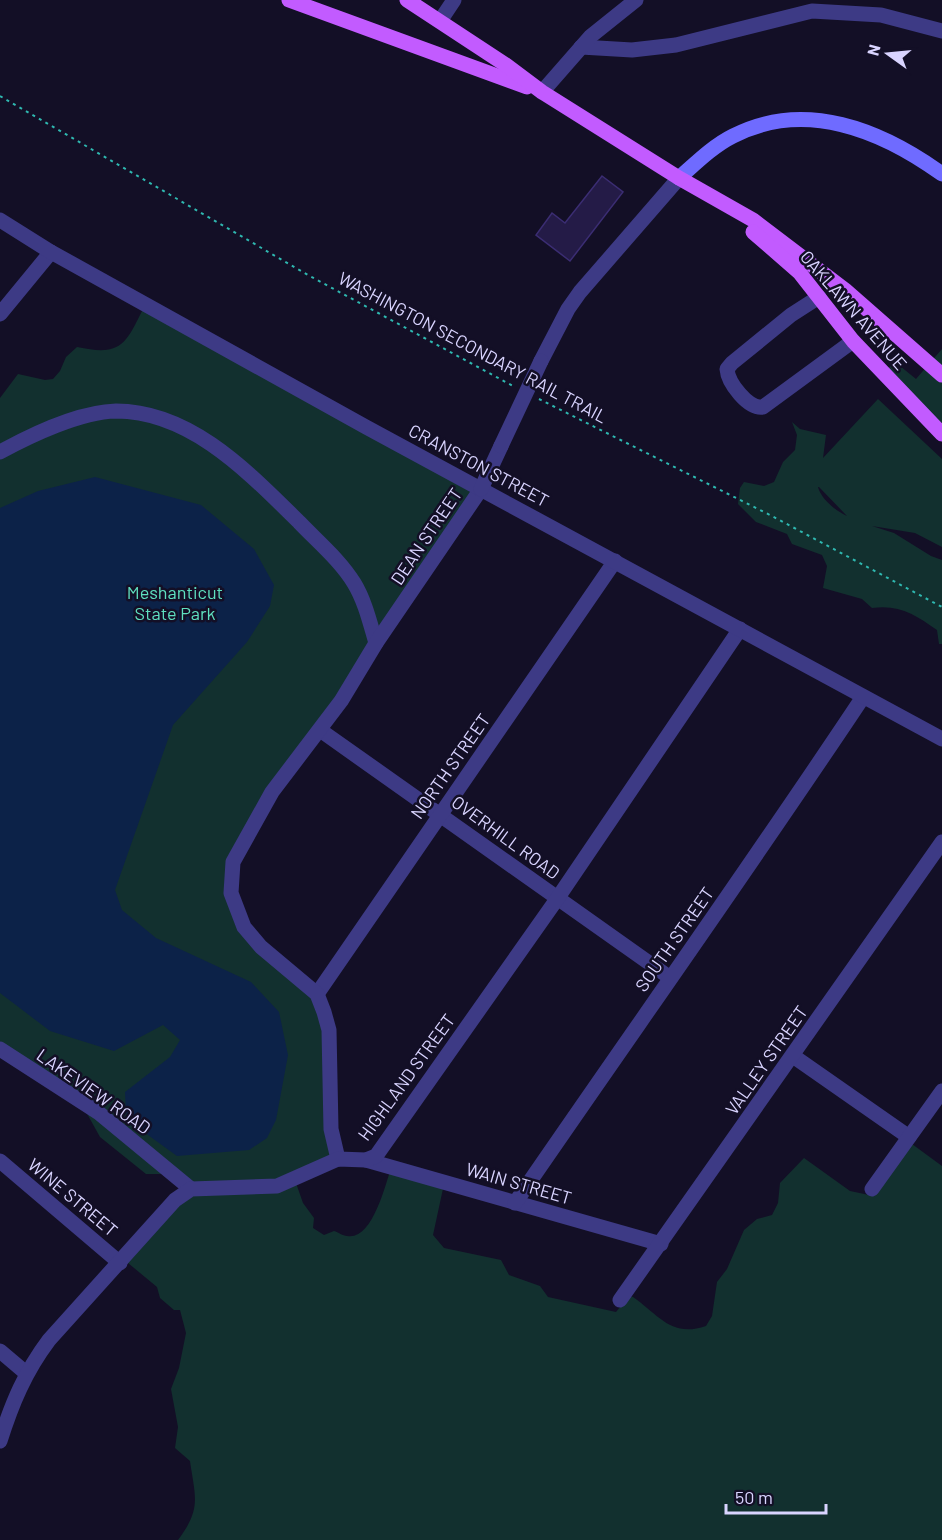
<svg xmlns="http://www.w3.org/2000/svg" width="942" height="1540" font-family="Barlow,sans-serif">
<style>
.green{fill:#12302f;fill-rule:evenodd}
.water{fill:#0c2248}
.building{fill:#241b47;stroke:#3b2d73;stroke-width:1.5}
.lines{fill:none;stroke-linecap:round;stroke-linejoin:round}
.path{stroke:#2fb8b0;stroke-width:2;stroke-dasharray:3 4.5;stroke-linecap:butt}
.minor{stroke:#3d3a85;stroke-width:15}
.tertiary{stroke:#3d3a85;stroke-width:15}
.secondary{stroke:#6f6bff;stroke-width:15}
.primary{stroke:#c25bff;stroke-width:15}
.tertiary-bridge{stroke:#3d3a85;stroke-width:15}
.labels{text-anchor:middle;dominant-baseline:central;stroke-width:5;stroke-linejoin:round;paint-order:stroke}
.street-label{font-size:18px;fill:#d9d4ff;stroke:#130f26}
.park-label{font-size:18px;fill:#5fe0c0;stroke:#130f26}
</style>
<rect width="100%" height="100%" fill="#130f26"/>
<g class="green">
<path d="M145 305 476 486 233 860 237 915 311 988 323 1011 337 1157 296 1183 303 1203 314 1218 313 1228 324 1235 334 1231C338 1232 343 1236 347 1236 372 1241 385 1186 391 1168L444 1184 433 1235 444 1248 501 1260 509 1275 540 1286 548 1297 616 1312 629 1296 633 1297C659 1315 671 1338 706 1326L712 1316 717 1282 727 1269 744 1230 757 1219 772 1215 778 1203 780 1183 804 1158 850 1191 869 1195 912 1144 942 1166V1540H178C202 1508 195 1497 190 1461L175 1448 178 1427 171 1389 179 1368 186 1333 180 1310H174L160 1298 157 1287 122 1258 186 1190 172 1174H146L100 1137 85 1110 0 1050V398L18 374 45 380 53 379 60 371 66 357 77 347C123 357 126 343 145 305Z"/>
<polygon points="942,349 942,435 884,372 895,362 916,379"/>
<path d="M878 399 942 459V547L915 533 872 526 894 533 931 556 942 560V644H939L937 630C916 615 899 604 872 608L862 599 823 588 827 566 822 555 792 544 787 534 756 522 738 504 740 488 744 482 764 486 774 482 783 462 795 450 797 435 792 422 800 429 826 435 823 458ZM818 487H819L847 516C836 511 821 499 818 487Z"/>
</g>
<polygon class="water" points="95,477 201,505 254,549 274,585 270,606 247,642 173,725 115,890 122,910 156,938 251,982 279,1012 288,1055 276,1120 267,1138 249,1150 177,1156 130,1122 126,1112 125,1092 170,1057 180,1040 163,1025 114,1051 50,1031 0,993 0,508 38,491"/>
<polygon class="building" points="602,176 623,192 570,261 536,235 552,213 565,223"/>
<g class="lines">
<g class="path">
<polyline points="0,96 308,275 513,386"/>
<polyline points="539,399 770,515 942,607"/>
</g>
<g class="minor">
<polyline points="440,21 454,0"/>
<polyline points="581,47 632,50 676,45 812,11 881,15 942,31"/>
<polyline points="542,92 591,36 636,0"/>
<path d="M819 297 791 315 732 363 727 369C728 383 748 409 763 407L853 341"/>
<polyline points="0,314 51,252"/>
<path d="M0 452C31 435 80 412 116 411 191 411 249 473 299 522 317 541 340 560 354 583 365 601 370 623 376 643"/>
<polyline points="320,730 669,977"/>
<polyline points="317,994 615,561"/>
<polyline points="0,1049 99,1113 191,1189"/>
<polyline points="793,1056 909,1137"/>
<polyline points="338,1159 331,1129 329,1030 324,1012 317,994 261,947 244,927 231,893 233,862 272,792 341,701 376,643 481,489"/>
<polyline points="366,1160 661,1244"/>
<polyline points="0,1161 120,1263"/>
<polyline points="872,1189 942,1091"/>
<path d="M515 1203C631 1034 750 867 863 697"/>
<polyline points="620,1300 942,842"/>
<polyline points="0,1351 26,1373"/>
<path d="M0 1441C12 1403 25 1372 49 1340L175 1200 191 1189 277 1186 338 1159 366 1160 376 1156 557 899 740 629"/>
</g>
<g class="tertiary">
<polyline points="0,220 51,252 366,427 942,739"/>
<polyline points="541,361 568,309 580,292 679,178"/>
<polyline points="481,489 501,446"/>
</g>
<path class="secondary" d="M679 178C696 163 713 146 733 136 805 99 881 130 942 174"/>
<g class="primary">
<polyline points="289,0 527,87"/>
<polyline points="407,0 506,65 542,92 679,178 753,220 845,290 942,375"/>
<polyline points="753,232 799,272 853,341 942,434"/>
</g>
<polyline class="tertiary-bridge" points="501,446 541,361"/>
</g>
<g class="labels">
<g class="street-label">
<text transform="translate(854 310) rotate(49)">OAKLAWN AVENUE</text>
<text transform="translate(473 347) rotate(28)">WASHINGTON SECONDARY RAIL TRAIL</text>
<text transform="translate(479 465) rotate(28)">CRANSTON STREET</text>
<text transform="translate(426 536) rotate(-56)">DEAN STREET</text>
<text transform="translate(450 766) rotate(-55)">NORTH STREET</text>
<text transform="translate(506 837) rotate(36)">OVERHILL ROAD</text>
<text transform="translate(674 939) rotate(-55)">SOUTH STREET</text>
<text transform="translate(766 1060) rotate(-55)">VALLEY STREET</text>
<text transform="translate(406 1077) rotate(-54)">HIGHLAND STREET</text>
<text transform="translate(94 1091) rotate(35)">LAKEVIEW ROAD</text>
<text transform="translate(519 1183) rotate(16)">WAIN STREET</text>
<text transform="translate(73 1197) rotate(40)">WINE STREET</text>
</g>
<g class="park-label">
<text x="175" y="592">Meshanticut<tspan x="175" dy="21">State Park</tspan></text>
</g>
</g>
<g transform="translate(888 54) rotate(285)" stroke="#130f26" stroke-width="4.5" paint-order="stroke">
<path d="M0-4.5L10 22L0 15L-10 22Z" fill="#d9d4ff"/>
<text y="-9" font-size="16" font-weight="bold" text-anchor="middle" fill="#d9d4ff">N</text>
</g>
<path d="M726 1504v9h100v-9" fill="none" stroke="#d9d4ff" stroke-width="3"/>
<text x="735" y="1504" font-size="18" fill="#d9d4ff" stroke="#130f26" stroke-width="4.5" paint-order="stroke">50 m</text>
</svg>
